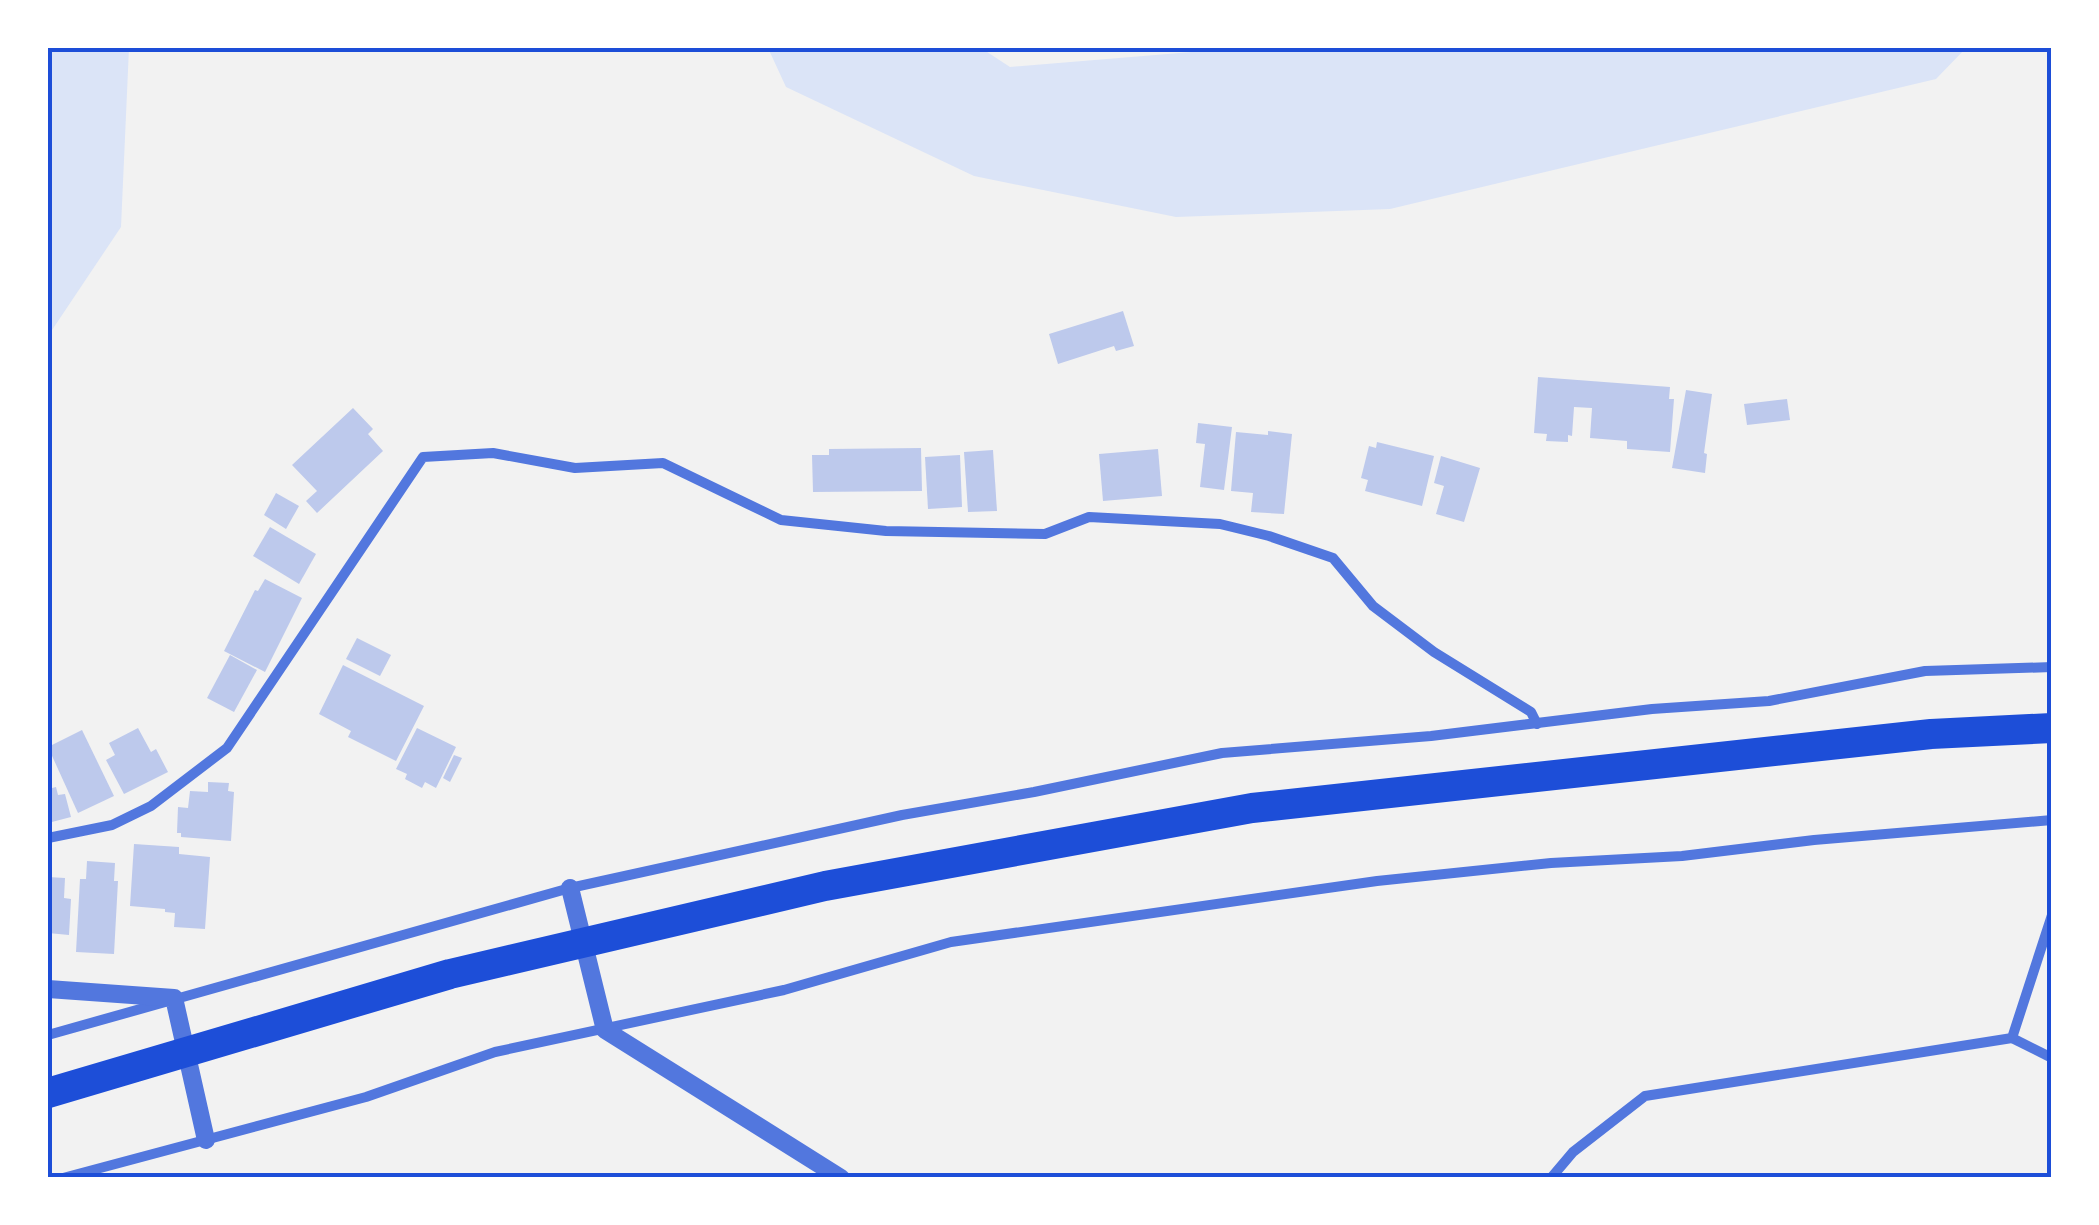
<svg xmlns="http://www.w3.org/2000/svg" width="2099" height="1225" font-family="Mulish,sans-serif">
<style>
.green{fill:#dbe4f7}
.building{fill:#bdc9ec}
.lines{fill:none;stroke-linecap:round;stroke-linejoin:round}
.minor{stroke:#5277de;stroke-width:10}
.tertiary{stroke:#5277de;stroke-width:18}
.motorway{stroke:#1d4ed8;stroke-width:30}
.neatline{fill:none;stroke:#1d4ed8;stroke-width:4}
</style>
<rect width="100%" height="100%" fill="#f2f2f2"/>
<g class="green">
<polygon points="48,48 129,48 121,227 48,336"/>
<polygon points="768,48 981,48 1010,67 1240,48 1966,48 1936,79 1390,209 1176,217 974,176 786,87"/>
</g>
<g class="building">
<polygon points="1123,311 1134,346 1116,351 1114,346 1058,364 1049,334"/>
<polygon points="1538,377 1670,387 1669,399 1674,399 1670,452 1627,449 1627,441 1590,438 1592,408 1574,407 1572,436 1568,435 1568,442 1546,441 1547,434 1534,433"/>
<polygon points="1686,390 1712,394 1704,453 1707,454 1705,473 1672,468"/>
<polygon points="1787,399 1790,420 1747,425 1744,404"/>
<polygon points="353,408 373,429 368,434 383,451 317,513 306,501 317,491 292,465"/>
<polygon points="1198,423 1232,427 1224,490 1200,487 1205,444 1196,443"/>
<polygon points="1268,431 1292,434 1284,514 1251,512 1253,493 1231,491 1236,432 1268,435"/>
<polygon points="1377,442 1434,456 1422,506 1365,491 1368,480 1361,478 1369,446 1376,448"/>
<polygon points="921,448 922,491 813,492 812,455 829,455 829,449"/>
<polygon points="1158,449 1162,496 1103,501 1099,454"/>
<polygon points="993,450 997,511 968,512 964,452"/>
<polygon points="960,455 962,507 928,509 925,457"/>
<polygon points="1441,456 1480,468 1464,522 1436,514 1444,486 1434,483"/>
<polygon points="276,493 299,506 286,529 264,515"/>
<polygon points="270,527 316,554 299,584 253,556"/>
<polygon points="265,579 302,598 265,672 224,651 255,590 258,591"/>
<polygon points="357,638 391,655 380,676 346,659"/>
<polygon points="230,655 257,670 234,712 207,698"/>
<polygon points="343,665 424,706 396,761 348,737 351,731 319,714"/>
<polygon points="138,728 151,752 156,749 168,772 124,794 106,760 115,755 109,743"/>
<polygon points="417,728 456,747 436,788 425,782 422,788 405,779 407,774 396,769"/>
<polygon points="82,730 114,796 78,813 48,747"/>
<polygon points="454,755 462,758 450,782 443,778"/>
<polygon points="208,782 229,783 228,791 234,792 231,841 181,837 181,833 177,833 178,807 188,808 190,791 208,792"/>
<polygon points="56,787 58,795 65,794 71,817 48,823 48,789"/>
<polygon points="134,844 179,847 179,854 210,857 205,929 174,927 175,913 165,912 165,909 130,906"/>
<polygon points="87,861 115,863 114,881 118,881 114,954 76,952 80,879 86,879"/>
<polygon points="48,877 65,878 64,898 71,899 69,935 48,933"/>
</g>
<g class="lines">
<g class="minor">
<polyline points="48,838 112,825 151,806 227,748 423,457 493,453 575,468 663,463 781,520 886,531 1045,534 1089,517 1220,524 1269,536 1333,558 1373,606 1434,652 1531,712 1537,724"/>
<polyline points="48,1035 570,888 902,815 1034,792 1222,753 1431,736 1652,709 1769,701 1925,671 2052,667"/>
<polyline points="2012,1038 2052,1058"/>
<polyline points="63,1178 366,1097 495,1052 784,990 951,942 1377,881 1551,863 1682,856 1814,840 2052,820"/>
<polyline points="1551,1178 1573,1152 1645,1096 2012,1038 2052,915"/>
</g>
<g class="tertiary">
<polyline points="570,888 605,1030 841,1178"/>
<polyline points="48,989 174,998 206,1140"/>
</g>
<polyline class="motorway" points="48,1093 450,974 825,886 1252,808 1931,734 2052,728"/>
</g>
<rect width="2099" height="1225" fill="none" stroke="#ffffff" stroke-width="100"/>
<rect x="50" y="50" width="1999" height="1125" class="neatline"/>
</svg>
